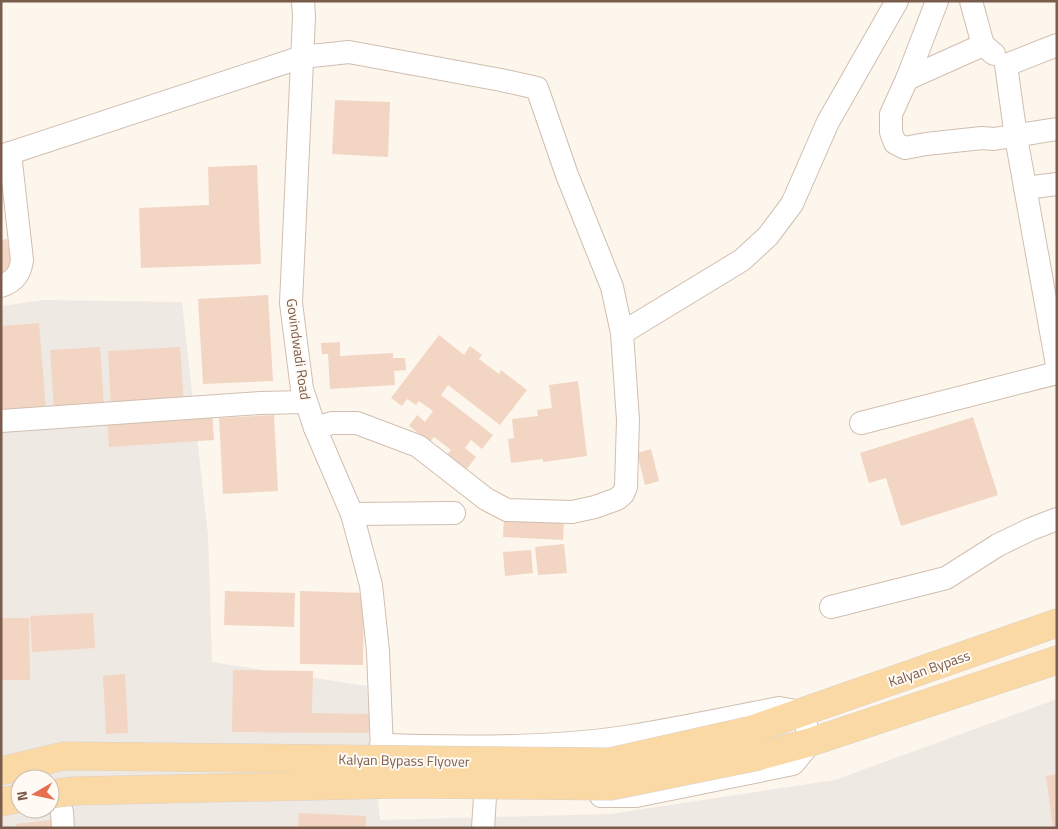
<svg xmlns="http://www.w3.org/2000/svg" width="1058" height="829" font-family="'Titillium Web',sans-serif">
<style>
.industrial{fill:#efe9e4;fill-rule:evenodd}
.building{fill:#f3d5c3}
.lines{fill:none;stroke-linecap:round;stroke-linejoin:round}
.minor-casing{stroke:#d1beb0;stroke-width:24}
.major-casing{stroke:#dad1cd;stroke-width:29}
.minor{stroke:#fff;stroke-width:22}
.major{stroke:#fbd9a5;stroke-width:28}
.major-bridge-casing{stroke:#dad1cd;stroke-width:29;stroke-linecap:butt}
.major-bridge{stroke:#fbd9a5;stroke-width:28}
.labels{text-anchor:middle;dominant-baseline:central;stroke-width:4;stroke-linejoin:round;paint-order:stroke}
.street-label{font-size:14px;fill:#7a5c4d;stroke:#fffaf3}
</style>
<rect width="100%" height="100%" fill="#fdf6ec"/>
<path class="industrial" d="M44 300 182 302 208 535 212 662 367 686 380 820 610 814 835 780 1057 699V828H1V306ZM20 779H50V809H20Z"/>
<g class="building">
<polygon points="335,100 390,102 388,157 332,154"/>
<polygon points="257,165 261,264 141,268 139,208 209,205 208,167"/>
<polygon points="7,239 14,270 1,273 1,240"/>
<polygon points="268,295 273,381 203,384 198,299"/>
<polygon points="39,323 46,409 1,412 1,326"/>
<polygon points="439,335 464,355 470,346 482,355 479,359 499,374 501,370 527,390 500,425 448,385 441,395 493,435 482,449 471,440 465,448 476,457 466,470 447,455 451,450 434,437 430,442 409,426 417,415 425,422 433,411 419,401 416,405 407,399 402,406 391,398"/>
<polygon points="340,342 340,356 393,353 393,358 405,358 406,370 394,371 395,385 330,389 328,354 322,354 321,343"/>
<polygon points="100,347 104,407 54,410 50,350"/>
<polygon points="180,347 184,406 111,410 108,351"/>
<polygon points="578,381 587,456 543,462 543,459 511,463 508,439 514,438 512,419 538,416 537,410 552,408 549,385"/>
<polygon points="212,410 214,440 109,447 107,418"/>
<polygon points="274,415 278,491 223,494 219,418"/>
<polygon points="973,417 998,495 901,526 886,478 869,483 860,453"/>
<polygon points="651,449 659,481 645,485 637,453"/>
<polygon points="504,517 564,520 563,540 503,537"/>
<polygon points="564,544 567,573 538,575 535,547"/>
<polygon points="531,550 533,573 505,576 503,552"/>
<polygon points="225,591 295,593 294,627 224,625"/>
<polygon points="300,591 364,593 363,665 300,664"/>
<polygon points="93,613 95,648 32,652 30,616"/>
<polygon points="1,618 29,618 30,680 1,680"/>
<polygon points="233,670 313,671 312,713 369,714 369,733 232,732"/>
<polygon points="125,674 128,733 106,734 103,676"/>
<polygon points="1057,774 1057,828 1053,828 1046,776"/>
<polygon points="299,813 366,816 366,828 298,828"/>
<polygon points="59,819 60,828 17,828 16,824"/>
</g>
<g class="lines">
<g class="minor-casing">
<g id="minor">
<polyline points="303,1 304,17 291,303 302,389 315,428 352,514 371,585 378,651 383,775"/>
<polyline points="937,1 907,79 891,114 891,132 895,143 905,148 926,144 982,138 994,139 1057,129"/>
<polyline points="971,1 983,45 994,54"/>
<polyline points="1057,45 1006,65 1016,137 1057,365"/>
<polyline points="907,79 983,45"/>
<polyline points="1,156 302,57 349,52 501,80 537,88 567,175 612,287 622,333 742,260 768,236 792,204 828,122 897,1"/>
<polyline points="1025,188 1057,184"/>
<path d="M1 286C15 281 20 274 22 260L10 153"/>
<polyline points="1,421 260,403 306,402"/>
<polyline points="861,423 1057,373"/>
<polyline points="315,428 332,423 357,423 418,446 486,499 507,510 572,512 595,507 617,499 623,494 626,487 628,420 622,333"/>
<polyline points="352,514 454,513"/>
<polyline points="831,607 946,578 998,545 1031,529 1057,519"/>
<path d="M381 745C462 747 545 749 625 737 676 729 728 718 779 708L802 712 811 742 793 764 636 796H601"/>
<polyline points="62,812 63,828"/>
<polyline points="483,828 485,797"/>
</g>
</g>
<g class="major-casing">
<g id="major">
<polyline points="748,731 1057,623"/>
<polyline points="759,756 811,742 1057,660"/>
<polyline points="1,802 20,798"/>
</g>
</g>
<use href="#minor" class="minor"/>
<use href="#major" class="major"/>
<g class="major-bridge-casing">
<g id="major-bridge">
<polyline points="1,771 64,756 610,762 748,731"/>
<polyline points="50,794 74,791 402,784 611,786 759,756"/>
</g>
</g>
<use href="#major-bridge" class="major-bridge"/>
</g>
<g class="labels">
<g class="street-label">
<text transform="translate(299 349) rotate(82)">Govindwadi Road</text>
<text transform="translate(929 668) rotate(-19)">Kalyan Bypass</text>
<text transform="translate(404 760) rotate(1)">Kalyan Bypass Flyover</text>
</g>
</g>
<rect width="1058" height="829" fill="none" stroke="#7a5c4d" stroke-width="5"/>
<g transform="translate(35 794) rotate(261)"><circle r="24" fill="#fffaf3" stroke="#cabbb1"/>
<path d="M0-4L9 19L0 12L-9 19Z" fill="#e76f51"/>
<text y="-8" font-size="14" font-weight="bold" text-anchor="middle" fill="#7a5c4d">N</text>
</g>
</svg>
